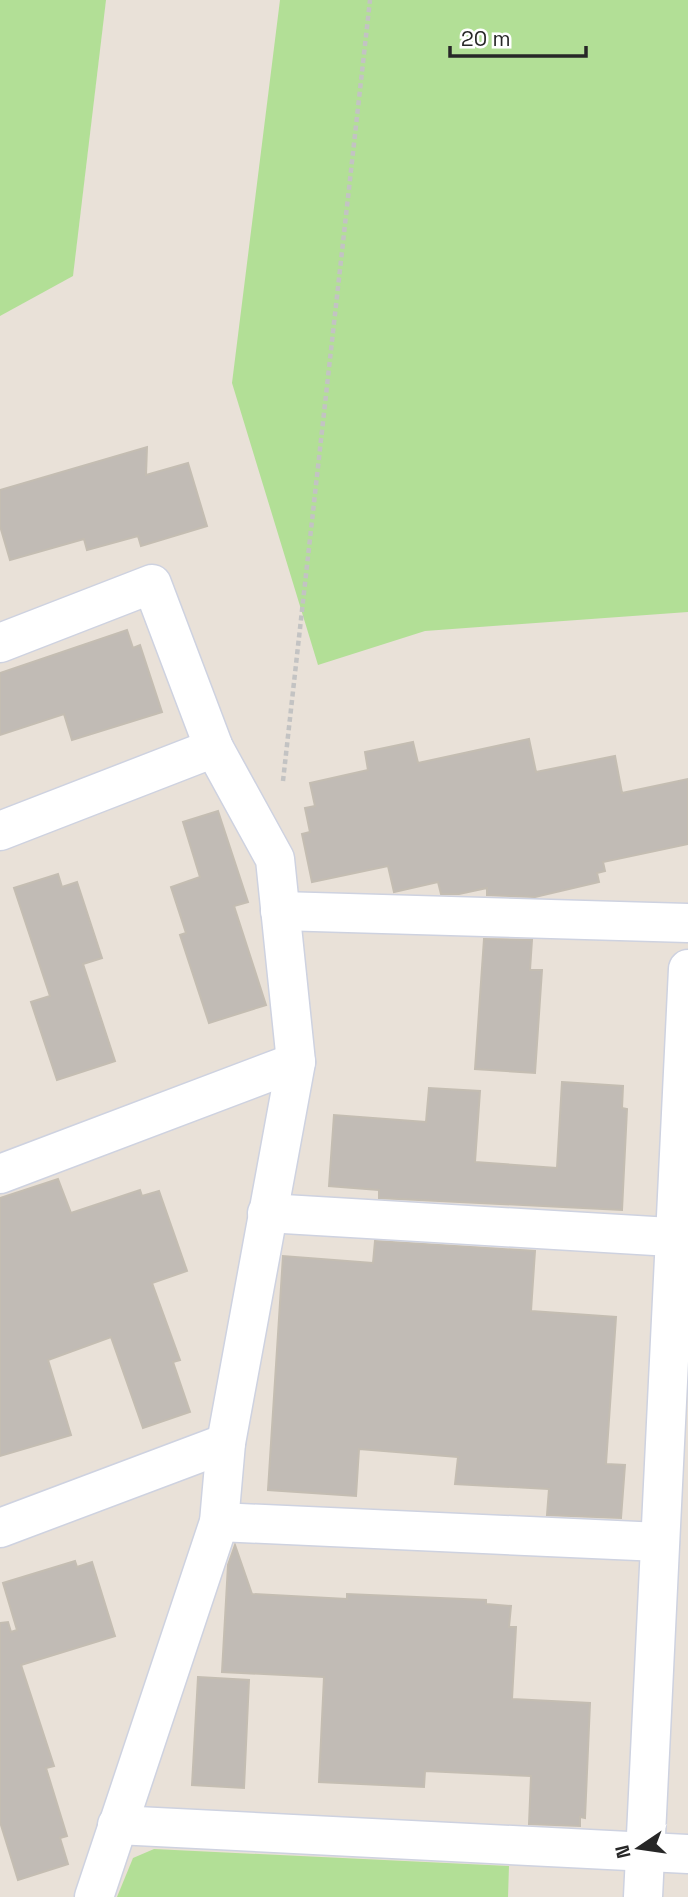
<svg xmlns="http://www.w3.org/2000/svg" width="688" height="1897" font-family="'Space Grotesk',sans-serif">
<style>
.green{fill:#b2df96}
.building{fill:#c1bbb5;stroke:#c4bdb2;stroke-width:2}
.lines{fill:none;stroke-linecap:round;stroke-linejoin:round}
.minor-casing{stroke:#ced2e0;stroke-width:41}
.path{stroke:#c3c3c3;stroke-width:4.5;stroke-dasharray:5 3.5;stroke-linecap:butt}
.minor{stroke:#fff;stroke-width:38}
</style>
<rect width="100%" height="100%" fill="#e9e1d8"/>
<g class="green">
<polygon points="0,0 106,0 73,276 0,316"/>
<polygon points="280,0 688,0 688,612 425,631 318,665 232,383"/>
<polygon points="154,1849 509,1866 508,1897 117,1897 133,1858"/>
</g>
<g class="building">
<polygon points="147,447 146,475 188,463 207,526 141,546 138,536 87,550 84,539 10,560 0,526 0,490"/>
<polygon points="127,630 133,648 140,645 162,712 72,740 64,714 0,735 0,673"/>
<polygon points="529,739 536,772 615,756 622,793 688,779 688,844 603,862 605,871 597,873 599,882 535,897 487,895 487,888 459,894 441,894 438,882 394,892 388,866 312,882 302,834 310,832 305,808 315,806 310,783 368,770 365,752 413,742 418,763"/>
<polygon points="218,811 248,902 234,906 266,1005 209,1023 180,935 186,933 171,887 200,877 183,822"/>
<polygon points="58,874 62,887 77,882 102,958 83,964 115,1061 57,1080 31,1002 50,996 14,888"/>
<polygon points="484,939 532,940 530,970 542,970 535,1073 475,1069"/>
<polygon points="562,1082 623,1086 622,1108 627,1109 622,1210 379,1198 379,1190 329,1186 334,1115 426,1122 429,1088 480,1091 475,1162 557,1168"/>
<polygon points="58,1179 71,1213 140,1190 142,1196 159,1191 187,1271 152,1283 180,1360 173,1362 190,1412 143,1428 111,1337 48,1360 71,1435 0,1456 0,1198"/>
<polygon points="375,1241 535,1251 531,1311 616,1317 606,1464 625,1465 621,1518 547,1515 549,1489 455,1484 458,1457 359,1449 356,1496 268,1490 283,1256 373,1263"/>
<polygon points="235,1545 252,1594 347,1599 347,1594 486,1600 486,1604 511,1606 509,1627 516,1627 512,1699 590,1703 585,1818 580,1817 580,1826 529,1824 531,1776 425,1771 424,1787 319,1782 324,1677 222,1672 228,1565"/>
<polygon points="75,1561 77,1567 92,1562 115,1636 21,1665 54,1766 46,1768 67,1836 60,1838 68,1864 18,1880 0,1822 0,1623 8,1622 11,1632 17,1630 3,1583"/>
<polygon points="198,1677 249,1680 244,1788 192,1785"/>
</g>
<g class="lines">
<g class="minor-casing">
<g id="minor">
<polyline points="0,643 152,584 214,748 275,859 296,1062 226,1443 219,1522 94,1897"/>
<polyline points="0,831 214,748"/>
<polyline points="280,911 688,923"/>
<polyline points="0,1174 296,1062"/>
<polyline points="267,1213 688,1238"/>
<polyline points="219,1522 660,1542"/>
<polyline points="0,1528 226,1443"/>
<polyline points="117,1825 688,1854"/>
<polyline points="643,1897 688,969"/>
</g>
</g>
<polyline class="path" points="283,781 370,0"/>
<use href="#minor" class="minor"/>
</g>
<g transform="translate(639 1848) rotate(257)" stroke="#ffffff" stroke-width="5" paint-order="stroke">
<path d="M0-5L12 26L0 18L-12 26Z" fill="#272727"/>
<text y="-10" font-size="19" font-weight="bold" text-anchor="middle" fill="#272727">N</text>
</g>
<path d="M450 46v10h136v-10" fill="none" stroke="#272727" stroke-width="3.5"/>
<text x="461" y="46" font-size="21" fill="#272727" stroke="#ffffff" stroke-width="5" paint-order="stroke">20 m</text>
</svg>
